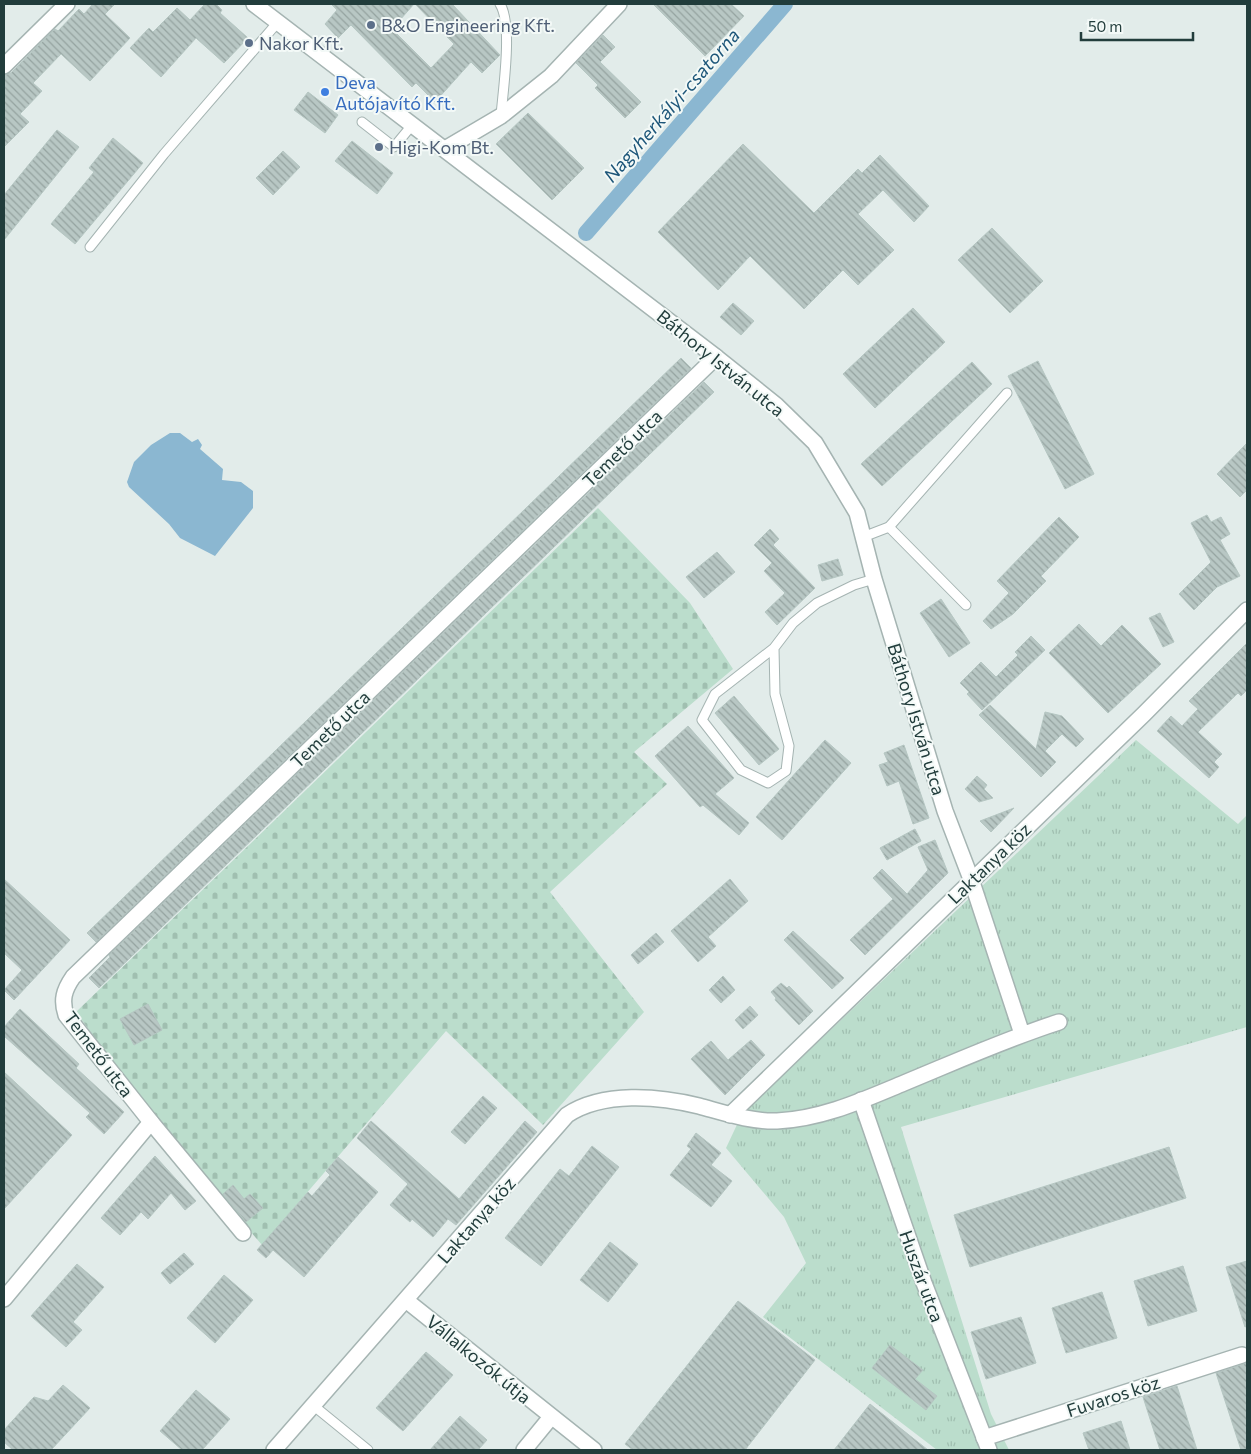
<svg xmlns="http://www.w3.org/2000/svg" width="1251" height="1454" font-family="Commissioner,sans-serif">
<style>
.grass{fill:url(#grass-tufts)}
.cemetery{fill:url(#cemetery-stones)}
.water{fill:#8bb7d1}
.lines{fill:none;stroke-linecap:round;stroke-linejoin:round}
.canal{stroke:#8bb7d1;stroke-width:16}
.building{fill:url(#building-back-hatch);stroke:#b5c6c2}
.service-casing{stroke:#a5b4b2;stroke-width:11}
.minor-casing{stroke:#a5b4b2;stroke-width:18}
.service{stroke:#fff;stroke-width:9}
.minor{stroke:#fff;stroke-width:15}
.service-dot{fill:#5c6f8a;stroke:#f3f9f7;stroke-width:2}
.shop-dot{fill:#3f7fe0;stroke:#f3f9f7;stroke-width:2}
.labels{text-anchor:middle;dominant-baseline:central;stroke-width:4;stroke-linejoin:round;paint-order:stroke}
.service-label{font-size:18px;fill:#4e5e75;stroke:#f3f9f7;text-anchor:start}
.shop-label{font-size:18px;fill:#366cbe;stroke:#f3f9f7;text-anchor:start}
.street-label{font-size:18px;fill:#223d3c;stroke:#f3f9f7}
.water-label{font-size:19px;font-style:italic;fill:#1d5679;stroke:#f3f9f7}
</style>
<defs>
<pattern id="grass-tufts" width="24" height="20" patternUnits="userSpaceOnUse" patternTransform="scale(1.25)"><rect width="24" height="20" fill="#bdc"/><path d="M3 7l-1-3M5 7V3M7 7l1-3M15 17l-1-3M17 17v-4M19 17l1-3" fill="none" stroke="#a0bfb0"/></pattern>
<pattern id="cemetery-stones" width="16" height="16" patternUnits="userSpaceOnUse" patternTransform="scale(1.25)"><rect width="16" height="16" fill="#bdc"/><path d="M2 7V4a2 2 0 0 1 4 0v3zM10 15v-3a2 2 0 0 1 4 0v3z" fill="#a0bfb0"/></pattern>
<pattern id="building-back-hatch" width="6" height="6" patternUnits="userSpaceOnUse" patternTransform="scale(1.25)"><rect width="6" height="6" fill="#b8c7c4"/><path d="M-1 5l2 2M0 0l6 6M5-1l2 2" fill="none" stroke="#95a3a0"/></pattern>
</defs>
<rect width="100%" height="100%" fill="#e2ecea"/>
<polygon class="grass" points="1136,740 1238,824 1247,815 1247,1027 901,1127 991,1414 1009,1450 937,1450 763,1317 806,1263 784,1217 726,1148 742,1114"/>
<polygon class="cemetery" points="598,508 690,603 733,669 634,752 667,784 550,892 644,1012 543,1125 446,1031 262,1245 162,1130 76,1012"/>
<polygon class="water" points="170,433 180,433 192,442 198,439 202,445 200,449 223,469 222,480 241,482 253,491 253,508 215,556 180,538 169,524 129,487 127,482 134,462 151,445"/>
<g class="lines">
<polyline class="canal" points="586,233 785,4"/>
</g>
<g class="building">
<polygon points="93,4 115,4 105,14 130,38 90,81 61,54 33,83 42,91 20,114 29,122 4,147 4,75 11,73 55,29 58,31 79,9 84,14"/>
<polygon points="205,4 216,4 222,10 220,13 248,38 224,63 196,38 161,77 130,48 149,28 153,32 177,8 190,20"/>
<polygon points="331,4 414,4 392,29 431,68 454,44 415,4 452,4 500,55 482,73 471,62 435,102 416,83 412,87 351,25 338,38 325,24 337,10"/>
<polygon points="653,4 731,4 744,16 705,56"/>
<polygon points="603,35 615,47 600,62 641,102 625,118 595,88 598,85 576,63"/>
<polygon points="308,92 338,115 325,133 294,110"/>
<polygon points="528,113 584,168 552,200 496,144"/>
<polygon points="57,130 79,147 4,240 4,195"/>
<polygon points="113,138 143,163 75,244 51,224 94,172 89,168"/>
<polygon points="352,141 393,173 377,194 335,161"/>
<polygon points="743,144 814,213 858,169 862,173 880,155 929,206 914,222 883,190 858,214 894,250 858,285 843,270 804,309 750,256 718,290 658,232"/>
<polygon points="283,151 300,167 273,195 256,178"/>
<polygon points="992,228 1043,281 1010,313 958,260"/>
<polygon points="733,303 754,321 741,335 720,317"/>
<polygon points="913,308 945,342 875,408 843,374"/>
<polygon points="681,358 691,368 96,942 87,933"/>
<polygon points="1038,361 1094,474 1065,489 1008,376"/>
<polygon points="972,362 992,384 882,486 861,464"/>
<polygon points="704,382 714,392 99,988 89,978 110,957 109,955"/>
<polygon points="1247,443 1247,490 1240,497 1217,474"/>
<polygon points="1207,515 1211,522 1221,517 1230,534 1220,540 1240,576 1217,587 1194,610 1179,594 1211,562 1191,523"/>
<polygon points="1059,517 1079,537 1041,576 1046,581 1013,614 991,629 983,621 1009,593 997,581"/>
<polygon points="770,529 779,539 773,545 815,588 777,625 765,612 785,593 764,571 772,563 754,545"/>
<polygon points="717,552 735,572 704,598 686,577"/>
<polygon points="838,559 843,575 822,581 818,565"/>
<polygon points="941,599 970,643 949,657 920,613"/>
<polygon points="1160,613 1174,642 1163,647 1149,618"/>
<polygon points="1079,624 1101,646 1122,625 1161,664 1108,713 1049,653"/>
<polygon points="1031,636 1045,650 982,710 967,694 969,692 960,683 981,662 996,677 1018,655 1015,652"/>
<polygon points="1247,643 1247,690 1241,696 1238,693 1198,732 1222,754 1214,762 1219,767 1209,778 1157,731 1171,716 1182,726 1198,709 1189,701"/>
<polygon points="734,696 779,749 759,765 715,713"/>
<polygon points="990,705 1036,749 1045,712 1062,716 1084,739 1076,747 1062,734 1045,751 1056,762 1041,777 979,715"/>
<polygon points="688,726 734,778 715,794 749,823 739,835 703,805 700,807 655,756"/>
<polygon points="825,740 851,763 782,840 756,817"/>
<polygon points="904,745 929,818 913,824 899,781 887,786 879,765 888,762 884,753"/>
<polygon points="977,776 987,785 984,789 993,798 979,802 965,789"/>
<polygon points="1014,808 991,832 980,821"/>
<polygon points="915,829 921,841 887,860 880,848"/>
<polygon points="935,840 948,873 865,955 850,940 893,899 873,878 882,869 907,894 928,870 918,847"/>
<polygon points="4,879 70,940 14,1000 4,990 22,970 4,953"/>
<polygon points="730,879 748,901 708,937 716,946 698,962 671,931"/>
<polygon points="793,931 844,978 832,989 784,940"/>
<polygon points="656,933 664,942 638,964 631,955"/>
<polygon points="723,976 735,990 721,1003 709,990"/>
<polygon points="781,983 787,988 789,986 813,1011 799,1025 775,1000 776,998 771,992"/>
<polygon points="148,1004 162,1030 134,1045 120,1019"/>
<polygon points="750,1006 758,1015 743,1029 735,1020"/>
<polygon points="20,1009 79,1064 76,1068 124,1112 104,1134 86,1117 90,1113 4,1036 4,1027"/>
<polygon points="751,1040 765,1055 725,1095 691,1059 711,1041 728,1060"/>
<polygon points="4,1072 72,1135 4,1209"/>
<polygon points="483,1096 497,1108 465,1144 451,1132"/>
<polygon points="371,1121 459,1199 525,1121 537,1132 456,1225 448,1219 433,1237 412,1219 410,1222 390,1205 408,1184 357,1138"/>
<polygon points="696,1133 721,1153 711,1165 732,1181 711,1207 670,1175 691,1149 687,1146"/>
<polygon points="592,1146 619,1167 541,1266 505,1238 560,1169 569,1176"/>
<polygon points="1169,1147 1186,1198 970,1267 954,1215"/>
<polygon points="155,1156 196,1201 185,1210 171,1193 148,1219 141,1212 120,1235 101,1218"/>
<polygon points="338,1157 378,1192 304,1277 273,1250 266,1258 257,1250 308,1192 312,1196 330,1175 326,1171"/>
<polygon points="233,1185 244,1199 250,1194 263,1208 246,1222 223,1194"/>
<polygon points="610,1242 638,1264 608,1302 580,1280"/>
<polygon points="184,1253 194,1264 170,1284 161,1273"/>
<polygon points="1247,1261 1247,1326 1245,1327 1226,1267"/>
<polygon points="77,1264 104,1287 73,1322 82,1330 66,1347 31,1316"/>
<polygon points="1183,1266 1197,1311 1148,1326 1134,1281"/>
<polygon points="224,1275 253,1300 215,1343 187,1318"/>
<polygon points="1102,1292 1117,1338 1066,1353 1052,1308"/>
<polygon points="738,1301 815,1360 745,1450 633,1450 625,1444"/>
<polygon points="1021,1317 1036,1363 986,1379 971,1332"/>
<polygon points="890,1345 923,1370 915,1379 937,1396 926,1410 872,1368"/>
<polygon points="426,1352 453,1375 403,1431 376,1408"/>
<polygon points="1247,1363 1247,1450 1241,1450 1216,1373"/>
<polygon points="63,1385 90,1408 51,1450 13,1450 4,1442 4,1430 34,1397 48,1401"/>
<polygon points="1177,1386 1197,1450 1160,1450 1143,1397"/>
<polygon points="196,1390 230,1419 202,1450 182,1450 160,1431"/>
<polygon points="870,1404 904,1431 928,1450 834,1450"/>
<polygon points="460,1416 487,1440 478,1450 430,1450"/>
<polygon points="1121,1421 1130,1450 1089,1450 1083,1433"/>
</g>
<g class="lines">
<g class="service-casing">
<g id="service">
<path d="M500 4C513 25 503 89 501 116"/>
<polyline points="362,122 394,147 413,124"/>
<polyline points="90,247 164,154 278,22"/>
<polyline points="889,527 966,605"/>
<polyline points="863,537 889,527 1007,393"/>
<polyline points="774,648 775,694 789,746 786,771 768,783 741,770 702,720 715,694 774,648 793,623 817,603 854,585 874,579"/>
<polyline points="314,1406 368,1450"/>
</g>
</g>
<g class="minor-casing">
<g id="minor">
<polyline points="254,4 716,357 776,405 815,443 857,513 874,579 945,811 971,879 1022,1034"/>
<polyline points="4,66 67,4"/>
<polyline points="445,149 501,116 551,76 619,4"/>
<polyline points="861,1100 924,1283 989,1450"/>
<polyline points="730,1115 1144,714 1247,610"/>
<polyline points="151,1122 243,1233"/>
<path d="M4 1299 151 1122 66 1015C61 1000 64 990 73 977L716 357"/>
<polyline points="407,1301 594,1450"/>
<polyline points="984,1438 1242,1355"/>
<path d="M274 1450 567 1115C603 1091 659 1096 699 1106 725 1113 751 1122 777 1121 822 1119 863 1100 904 1083 955 1062 1006 1039 1059 1022"/>
<polyline points="524,1450 551,1417"/>
</g>
</g>
<use href="#service" class="service"/>
<use href="#minor" class="minor"/>
</g>
<g class="service-dot">
<circle cx="371" cy="25" r="5"/>
<circle cx="249" cy="43" r="5"/>
<circle cx="379" cy="147" r="5"/>
</g>
<circle class="shop-dot" cx="325" cy="92" r="5"/>
<g class="labels">
<g class="service-label">
<text x="381" y="25">B&amp;O Engineering Kft.</text>
<text x="259" y="43">Nakor Kft.</text>
<text x="389" y="147">Higi-Kom Bt.</text>
</g>
<g class="shop-label">
<text x="335" y="82">Deva<tspan x="335" dy="21">Autójavító Kft.</tspan></text>
</g>
<g class="street-label">
<text transform="translate(721 363) rotate(39)">Báthory István utca</text>
<text transform="translate(622 448) rotate(-44)">Temető utca</text>
<text transform="translate(917 719) rotate(73)">Báthory István utca</text>
<text transform="translate(330 729) rotate(-44)">Temető utca</text>
<text transform="translate(989 863) rotate(-44)">Laktanya köz</text>
<text transform="translate(99 1054) rotate(53)">Temető utca</text>
<text transform="translate(476 1220) rotate(-49)">Laktanya köz</text>
<text transform="translate(922 1276) rotate(70)">Huszár utca</text>
<text transform="translate(479 1359) rotate(39)">Vállalkozók útja</text>
<text transform="translate(1113 1396) rotate(-18)">Fuvaros köz</text>
</g>
<g class="water-label">
<text transform="translate(671 105) rotate(-49)">Nagyherkályi-csatorna</text>
</g>
</g>
<rect width="1251" height="1454" fill="none" stroke="#223d3c" stroke-width="10"/>
<path d="M1081 32v8h112v-8" fill="none" stroke="#223d3c" stroke-width="2.5"/>
<text x="1088" y="32" font-size="15" fill="#223d3c" stroke="#f3f9f7" stroke-width="4" paint-order="stroke">50 m</text>
</svg>
